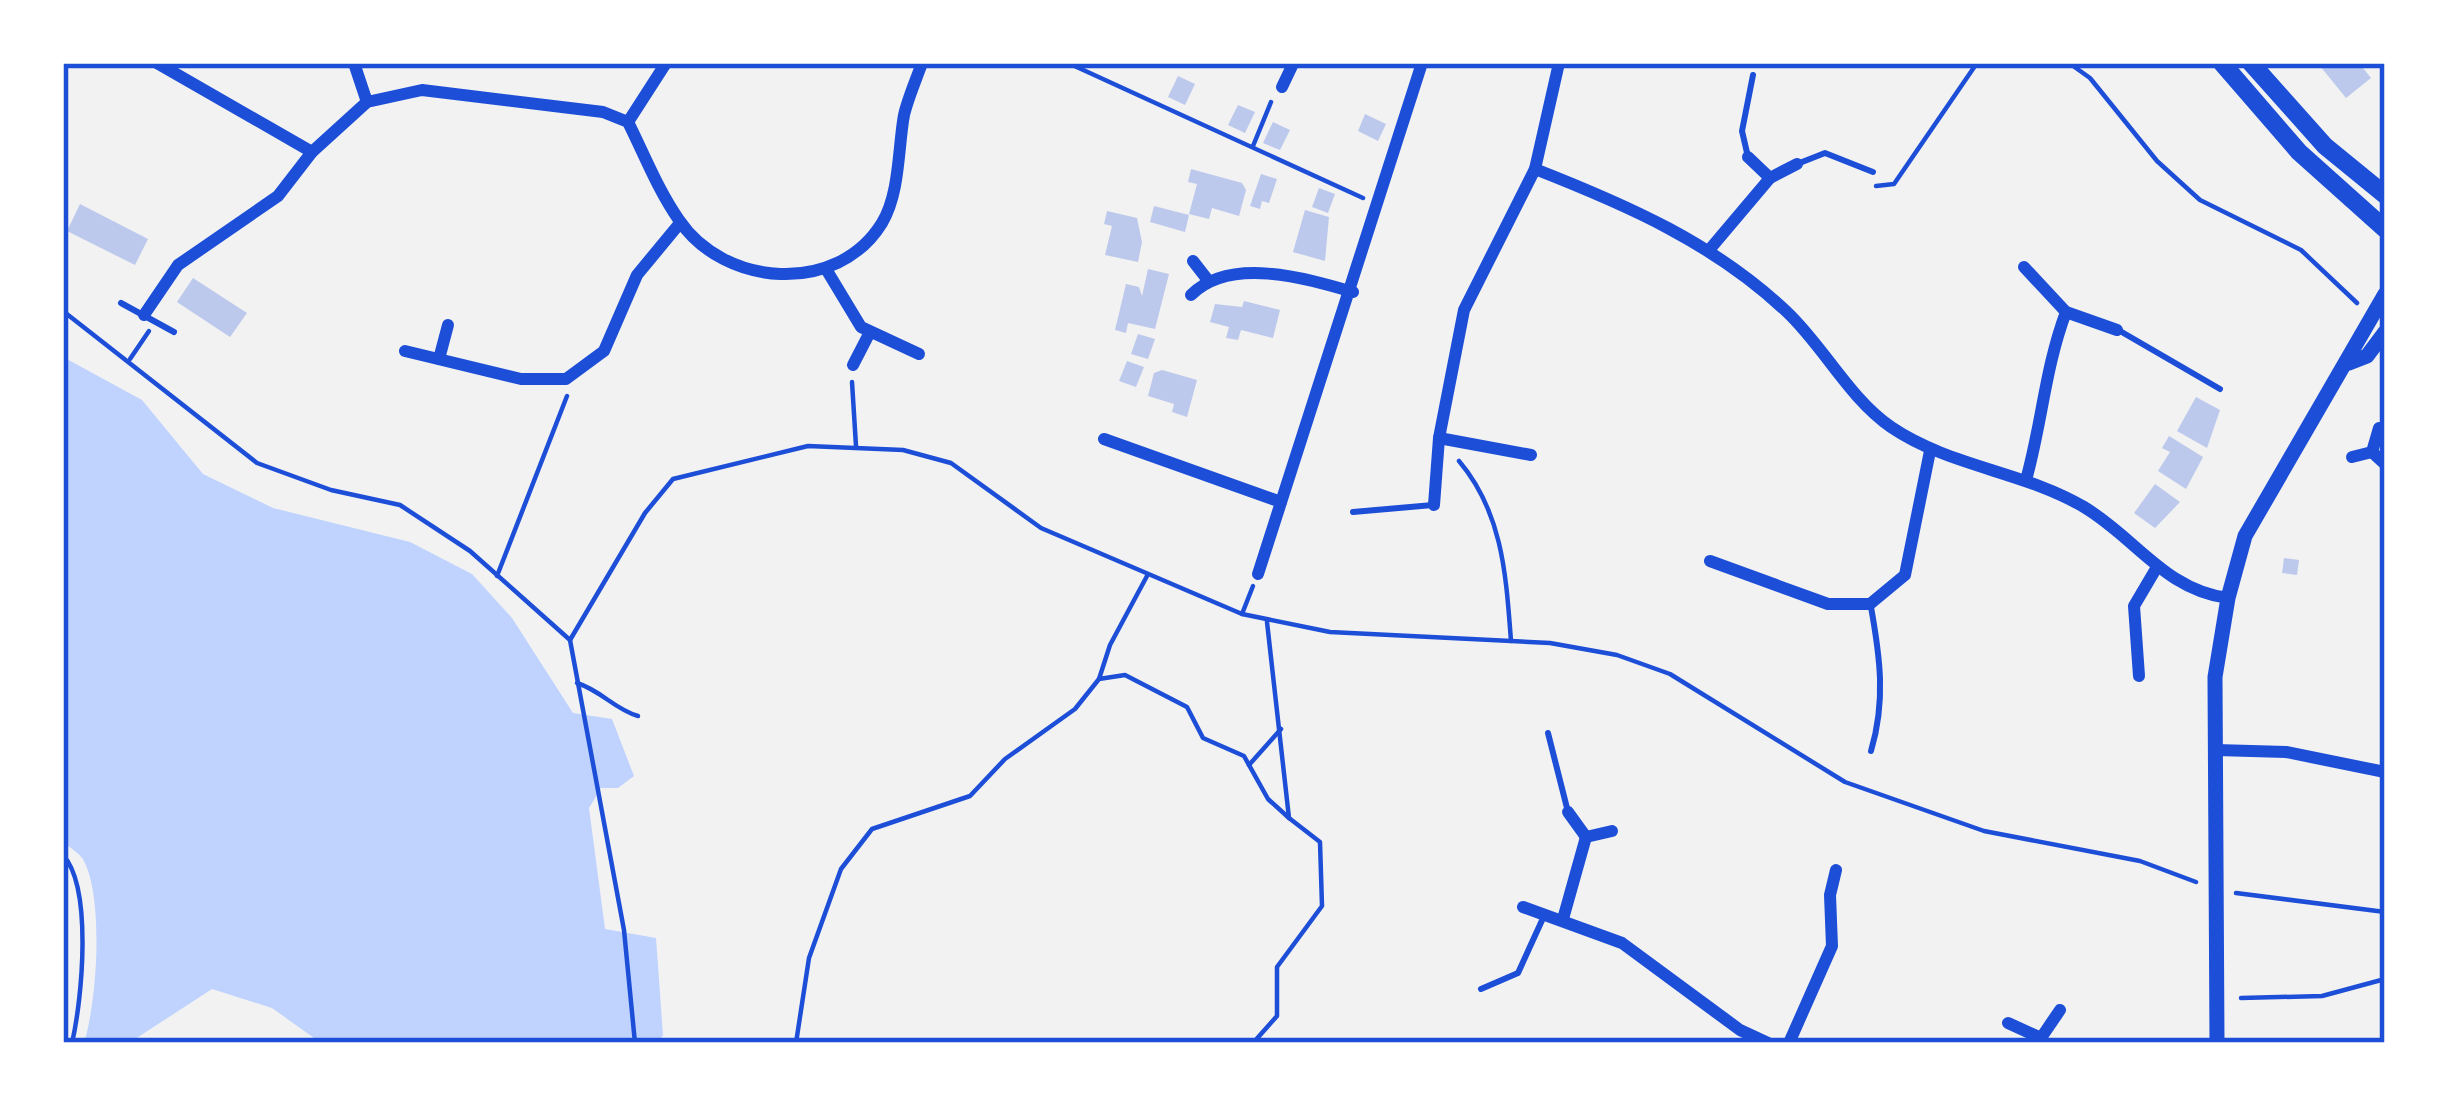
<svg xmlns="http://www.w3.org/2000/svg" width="2448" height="1106" font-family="'Asap Condensed',sans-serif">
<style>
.water{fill:#bfd3fe}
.building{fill:#bdc9ec}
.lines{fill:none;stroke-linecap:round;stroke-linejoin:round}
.path{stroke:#1d4ed8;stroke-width:4.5}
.service{stroke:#1d4ed8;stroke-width:6}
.minor{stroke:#1d4ed8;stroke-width:12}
.tertiary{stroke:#1d4ed8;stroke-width:15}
.primary{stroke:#1d4ed8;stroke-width:18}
.neatline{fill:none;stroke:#1d4ed8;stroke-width:4.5}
</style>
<rect width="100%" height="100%" fill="#f2f2f2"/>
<path class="water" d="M63 357 142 400 203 474 273 508 410 542 472 574 512 618 573 713 612 719 634 776 618 788H601L589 808 605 929 656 938 663 1035 658 1043H321L272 1008 212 989 129 1043H84C97 1002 104 900 84 861 81 854 70 848 63 842Z"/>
<g class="building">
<polygon points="2324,63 2359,63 2371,78 2346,98 2320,66"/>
<polygon points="1178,76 1195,84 1185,105 1168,97"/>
<polygon points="1238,105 1255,112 1245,133 1228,125"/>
<polygon points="1365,114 1386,124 1378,141 1358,131"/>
<polygon points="1273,122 1290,130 1280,150 1263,143"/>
<polygon points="1191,169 1242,183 1246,190 1239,216 1212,208 1209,219 1189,214 1197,184 1188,182"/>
<polygon points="1261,174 1277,179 1269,203 1262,201 1260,209 1250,206"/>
<polygon points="1319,188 1335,194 1328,213 1312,207"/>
<polygon points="80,204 148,239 135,265 67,231"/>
<polygon points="1154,206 1189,215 1185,232 1150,222"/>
<polygon points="1305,210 1329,217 1325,261 1293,252"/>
<polygon points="1107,211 1137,218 1142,242 1138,262 1105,255 1112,226 1104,224"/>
<polygon points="1148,269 1169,274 1155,329 1128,323 1126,333 1115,330 1126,284 1139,287 1142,296"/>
<polygon points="193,278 247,313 230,337 177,302"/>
<polygon points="1244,301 1280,310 1273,338 1241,330 1238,340 1226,338 1229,327 1210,322 1215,304 1242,307"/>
<polygon points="1138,334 1155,339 1148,359 1131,354"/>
<polygon points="1127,361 1144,367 1136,387 1119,381"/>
<polygon points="1162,370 1197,380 1187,417 1172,412 1174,404 1148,396 1154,373"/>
<polygon points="2196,397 2220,410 2207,448 2177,431"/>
<polygon points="2169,436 2203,457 2186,489 2158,471 2170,452 2162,448"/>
<polygon points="2155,484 2180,502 2155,528 2134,513"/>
<polygon points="2284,558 2299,560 2297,575 2282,573"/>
</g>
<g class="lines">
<g class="path">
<polyline points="1068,63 1363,198"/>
<polyline points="2069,63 2090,78 2157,161 2200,200 2301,250 2357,303"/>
<polyline points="1253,146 1271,102"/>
<polyline points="1876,186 1894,184 1977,63"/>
<polyline points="63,311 257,463 331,490 400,505 470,551 570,640"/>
<polyline points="130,359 149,331"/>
<polyline points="852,382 856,446"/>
<path d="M1459 461C1503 513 1506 576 1511 641"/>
<polyline points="497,576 567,396"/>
<polyline points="1242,614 1253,586"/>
<polyline points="1099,679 1110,645 1147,576"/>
<path d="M577 683C602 691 614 709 638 716"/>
<polyline points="1249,765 1281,729"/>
<path d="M63 855C93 888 82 1000 72 1043"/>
<polyline points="2236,893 2385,912"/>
<polyline points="2241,998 2322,996 2385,979"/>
<polyline points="635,1043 624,930 570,640 645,513 673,479 808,446 903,450 951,463 1041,528 1242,614 1330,632 1550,643 1617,655 1670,674 1845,782 1984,831 2140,861 2196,882"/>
<polyline points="796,1043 809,958 841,869 872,829 970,796 1005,759 1075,709 1099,679 1125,675 1187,707 1203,738 1244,756 1268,799 1289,818"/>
<polyline points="1253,1043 1277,1016 1277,967 1322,906 1320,842 1289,818 1267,622"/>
</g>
<g class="service">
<polyline points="1192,64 1192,63"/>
<polyline points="1748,157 1742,131 1753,75"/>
<polyline points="1797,164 1825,153 1873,172"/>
<polyline points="121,303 174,332"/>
<polyline points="2120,331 2220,389"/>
<polyline points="1353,512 1433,505"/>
<path d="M1871 607C1880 657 1886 701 1871 751"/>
<polyline points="1548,733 1568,812"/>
<polyline points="1481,989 1518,973 1544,916"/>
</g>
<g class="minor">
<polyline points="157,63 312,152"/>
<polyline points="354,63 367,102"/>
<polyline points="1282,87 1292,66"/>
<polyline points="628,122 666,63"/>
<path d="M1535 169C1627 205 1714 243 1787 312 1824 347 1849 398 1891 427 1950 467 2023 471 2084 507 2136 538 2165 590 2228 598"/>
<polyline points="1770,178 1797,164"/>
<polyline points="1710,249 1770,178 1748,157"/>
<polyline points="1193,261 1207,279"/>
<polyline points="2024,267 2066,312 2117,330"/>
<polyline points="826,269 861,327 919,354"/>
<path d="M1191 295C1230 256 1305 278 1353 292"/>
<path d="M144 315 178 265 278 196 312 152 367 102 422 90 603 112 628 122C644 154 658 190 679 220 724 287 837 296 882 223 900 193 898 148 904 115 908 98 916 80 922 63"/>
<polyline points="405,351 521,379 566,379 604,351 637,275 680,223"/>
<polyline points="439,359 448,325"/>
<polyline points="853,365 870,332"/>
<polyline points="2379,428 2372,452 2385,464"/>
<polyline points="1439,438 1464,310 1535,169 1559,63"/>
<polyline points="1104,439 1281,502"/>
<polyline points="2352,457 2372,452"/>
<path d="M2026 480C2042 423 2045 368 2066 312"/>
<polyline points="1434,505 1439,438 1531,455"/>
<polyline points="1710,561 1828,604 1870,604 1905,575 1930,451"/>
<polyline points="1258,574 1422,63"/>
<polyline points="2139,676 2134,606 2157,567"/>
<polyline points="2216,750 2286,752 2385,772"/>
<polyline points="1568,812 1586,837"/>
<polyline points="1523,907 1622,943 1740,1030 1768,1043"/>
<polyline points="1563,919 1586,837 1612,831"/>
<polyline points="2008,1023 2041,1038 2060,1010"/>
<polyline points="1789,1043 1832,946 1830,895 1836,870"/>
</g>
<g class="tertiary">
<polyline points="2349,363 2367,356 2385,332"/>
<polyline points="2217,1043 2215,677 2228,598 2245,536 2385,294"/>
</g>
<g class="primary">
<polyline points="2222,63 2299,152 2385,229"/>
<polyline points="2251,63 2325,146 2385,195"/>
</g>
</g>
<rect width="2448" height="1106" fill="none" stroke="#ffffff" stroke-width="132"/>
<rect x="66" y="66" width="2316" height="974" class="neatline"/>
</svg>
